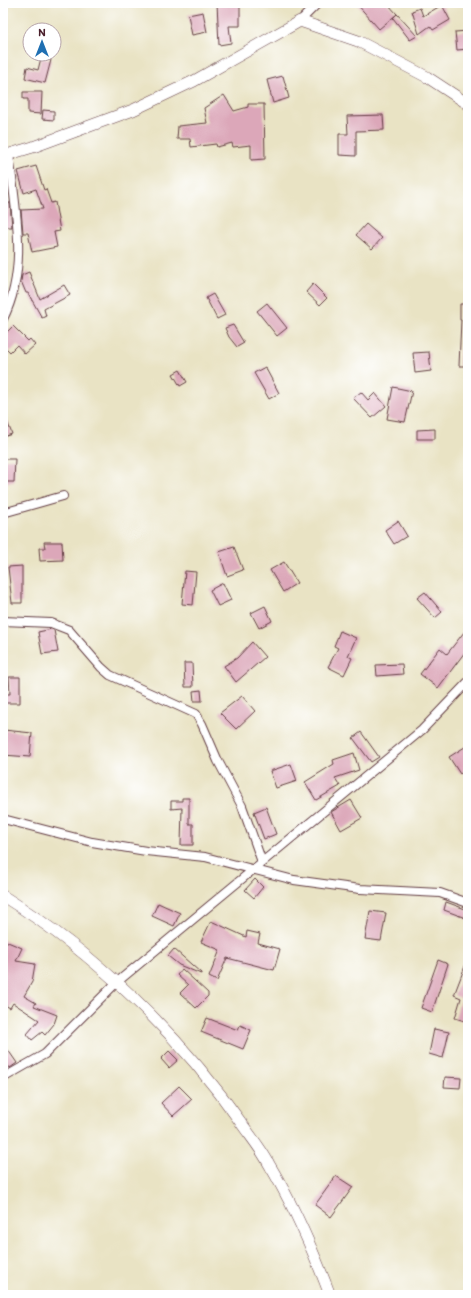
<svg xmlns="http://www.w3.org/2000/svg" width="471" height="1298" font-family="Itim,sans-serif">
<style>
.building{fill:#dca7b9}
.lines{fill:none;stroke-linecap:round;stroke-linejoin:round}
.street-casing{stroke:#623c42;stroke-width:10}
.secondary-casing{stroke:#623c42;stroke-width:12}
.street{stroke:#fff;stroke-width:8}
.secondary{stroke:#fff;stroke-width:11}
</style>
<rect width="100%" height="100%" fill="#fff"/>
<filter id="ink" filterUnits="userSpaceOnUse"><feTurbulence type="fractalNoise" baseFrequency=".025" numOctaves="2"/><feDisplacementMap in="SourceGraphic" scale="8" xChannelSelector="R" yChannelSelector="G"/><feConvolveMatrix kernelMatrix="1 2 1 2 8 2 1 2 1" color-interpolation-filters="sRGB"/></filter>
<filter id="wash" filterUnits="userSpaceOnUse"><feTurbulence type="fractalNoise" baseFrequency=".012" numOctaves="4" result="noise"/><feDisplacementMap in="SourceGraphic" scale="16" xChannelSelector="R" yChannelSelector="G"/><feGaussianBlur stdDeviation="0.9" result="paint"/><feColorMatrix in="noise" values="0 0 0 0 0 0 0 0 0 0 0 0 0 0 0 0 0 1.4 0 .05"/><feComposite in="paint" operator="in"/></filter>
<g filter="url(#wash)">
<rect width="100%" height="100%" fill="#e9e3c4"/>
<g id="blocks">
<g class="building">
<polygon points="217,3 240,3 240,26 229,26 231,43 219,45"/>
<polygon points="356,3 387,3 397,14 379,29"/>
<polygon points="442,5 450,20 433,30 430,26 419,34 412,11 420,8 423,16"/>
<polygon points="203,12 207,32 192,35 188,15"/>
<polygon points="397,14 417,36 410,40 393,18"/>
<polygon points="468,31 468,49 457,50 455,32"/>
<polygon points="41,58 51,60 45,83 25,78 27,67 38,70"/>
<polygon points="283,76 289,98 273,103 267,80"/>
<polygon points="23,92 42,92 41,114 28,113 28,99 23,99"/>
<polygon points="224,95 234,111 248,107 248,104 264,104 265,159 251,160 251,145 233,147 232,143 217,147 216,144 191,147 190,139 177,139 178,126 207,123 204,108"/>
<polygon points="43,110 54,111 54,120 42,119"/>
<polygon points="383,115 384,130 356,131 356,156 339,155 339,134 348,134 347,116"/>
<polygon points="36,166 44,190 46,189 51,203 55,202 60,231 54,232 57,247 32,252 28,233 23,233 21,210 43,209 36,189 24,193 18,171"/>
<polygon points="3,203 10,203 12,227 3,227"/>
<polygon points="366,224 382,238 372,249 356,235"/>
<polygon points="29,272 40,299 64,285 70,295 44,309 46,316 42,318 28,293 26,293 21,281 22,275"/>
<polygon points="313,284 327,298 320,305 306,292"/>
<polygon points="213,294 225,315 217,319 206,298"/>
<polygon points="267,303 287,328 277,336 257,311"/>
<polygon points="460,304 468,304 468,366 459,366 461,320 460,320"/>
<polygon points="233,325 244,343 237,347 229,337 225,328"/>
<polygon points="13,326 28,341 30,339 35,345 25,354 17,345 10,352 3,345 3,336"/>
<polygon points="429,352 431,371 415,373 413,353"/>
<polygon points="265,367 279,393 269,399 254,373"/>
<polygon points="180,370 187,382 180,386 173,374"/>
<polygon points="393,387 412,391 405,422 387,419"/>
<polygon points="361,392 368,400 375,393 386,406 372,418 353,398"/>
<polygon points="3,411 12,434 3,437"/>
<polygon points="435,429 435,439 417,439 417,430"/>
<polygon points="3,459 15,459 14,482 3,482"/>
<polygon points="398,521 407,536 394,544 385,530"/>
<polygon points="44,542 62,542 63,560 40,561 39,548 45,548"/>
<polygon points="234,547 243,570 227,576 219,552"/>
<polygon points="284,562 297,583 283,592 270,570"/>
<polygon points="22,566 22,603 12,603 8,567"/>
<polygon points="185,571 196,572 193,605 182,604"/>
<polygon points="223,583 231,600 218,606 210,590"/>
<polygon points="425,592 442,612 435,618 417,598"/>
<polygon points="265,606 272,621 259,628 251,613"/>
<polygon points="468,627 468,648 438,688 420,674 440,648 447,654"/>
<polygon points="52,629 54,630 58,652 42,654 38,632"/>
<polygon points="340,631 356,638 348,656 352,658 344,675 328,667 338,648 334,646"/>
<polygon points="252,642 265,657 236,682 224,666 237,658"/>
<polygon points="184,663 192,663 193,687 185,687"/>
<polygon points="402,664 403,674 377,676 376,665"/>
<polygon points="9,677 20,677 20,703 4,703 4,694 10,694"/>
<polygon points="201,690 202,701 194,701 193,691"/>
<polygon points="242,696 255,711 236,729 220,713"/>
<polygon points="4,730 32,733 30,757 3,755"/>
<polygon points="361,732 379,757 371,762 353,738"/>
<polygon points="468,745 468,768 460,774 449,757"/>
<polygon points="354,753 359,770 335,778 340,786 316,800 305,782 334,764 333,760"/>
<polygon points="291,764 297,781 276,788 270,771"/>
<polygon points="182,798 189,798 189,824 193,824 193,845 181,845 182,808 171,809 171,801 182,801"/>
<polygon points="351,800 362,818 341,830 331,812"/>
<polygon points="266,807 276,834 264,839 254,812"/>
<polygon points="255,879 263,887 254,898 245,890"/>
<polygon points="446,902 468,910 468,919 444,910"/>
<polygon points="158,903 180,913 174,926 152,916"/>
<polygon points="370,911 386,913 381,941 365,939"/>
<polygon points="211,921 246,937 247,931 260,934 258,943 280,949 274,970 227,958 217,981 209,977 220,950 201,942"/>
<polygon points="3,940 22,948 16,961 35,964 32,982 24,996 36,1003 34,1006 57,1015 54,1024 45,1035 42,1032 32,1040 27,1034 39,1020 13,1003 10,1008 3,1004"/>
<polygon points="174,949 201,973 201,974 179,965 168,956"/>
<polygon points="438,960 448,964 432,1012 421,1008"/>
<polygon points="467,961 468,961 468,1022 455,1018 461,998 454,995"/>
<polygon points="182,969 208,993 208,996 196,1008 180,993 188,985 177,975"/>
<polygon points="207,1018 238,1030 240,1025 251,1030 243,1049 201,1032"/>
<polygon points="434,1029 449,1032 443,1058 429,1054"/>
<polygon points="8,1050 17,1063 10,1068 3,1058 3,1054"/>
<polygon points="169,1051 178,1060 169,1068 161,1059"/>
<polygon points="445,1077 461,1078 460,1088 444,1087"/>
<polygon points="179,1086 192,1099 173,1116 161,1103"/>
<polygon points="336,1176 353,1187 331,1217 315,1205"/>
</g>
</g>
</g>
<g filter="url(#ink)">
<use href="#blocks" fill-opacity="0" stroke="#623c42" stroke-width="1"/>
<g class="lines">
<g class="street-casing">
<g id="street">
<polyline points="300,21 318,3"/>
<path d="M3 319C29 268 15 208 9 154"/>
<polyline points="3,513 63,496"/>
<polyline points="3,621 51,623 69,630 101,667 110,675 196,714 202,724 218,761 242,806 262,862"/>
<polyline points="3,819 92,842 146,851 205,857 294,880 360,889 440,893 468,903"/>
<polyline points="3,1078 45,1054 116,983 422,730 468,682"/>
</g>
</g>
<g class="secondary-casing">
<g id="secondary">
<polyline points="3,156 33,147 133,110 194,81 300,21 358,41 427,77 468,104"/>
<path d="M3 896C96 954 179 1034 242 1124 251 1137 262 1150 269 1164 294 1206 313 1250 330 1295"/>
</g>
</g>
<use href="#street" class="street"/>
<use href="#secondary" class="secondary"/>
</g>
</g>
<rect width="471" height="1298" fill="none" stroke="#fff" stroke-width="16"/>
<g transform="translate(42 42)"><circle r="19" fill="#ffffff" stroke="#b7a5aa"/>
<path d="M0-3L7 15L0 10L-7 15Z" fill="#1f6fb2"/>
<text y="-6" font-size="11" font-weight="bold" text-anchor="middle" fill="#4a1f2b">N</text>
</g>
</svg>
